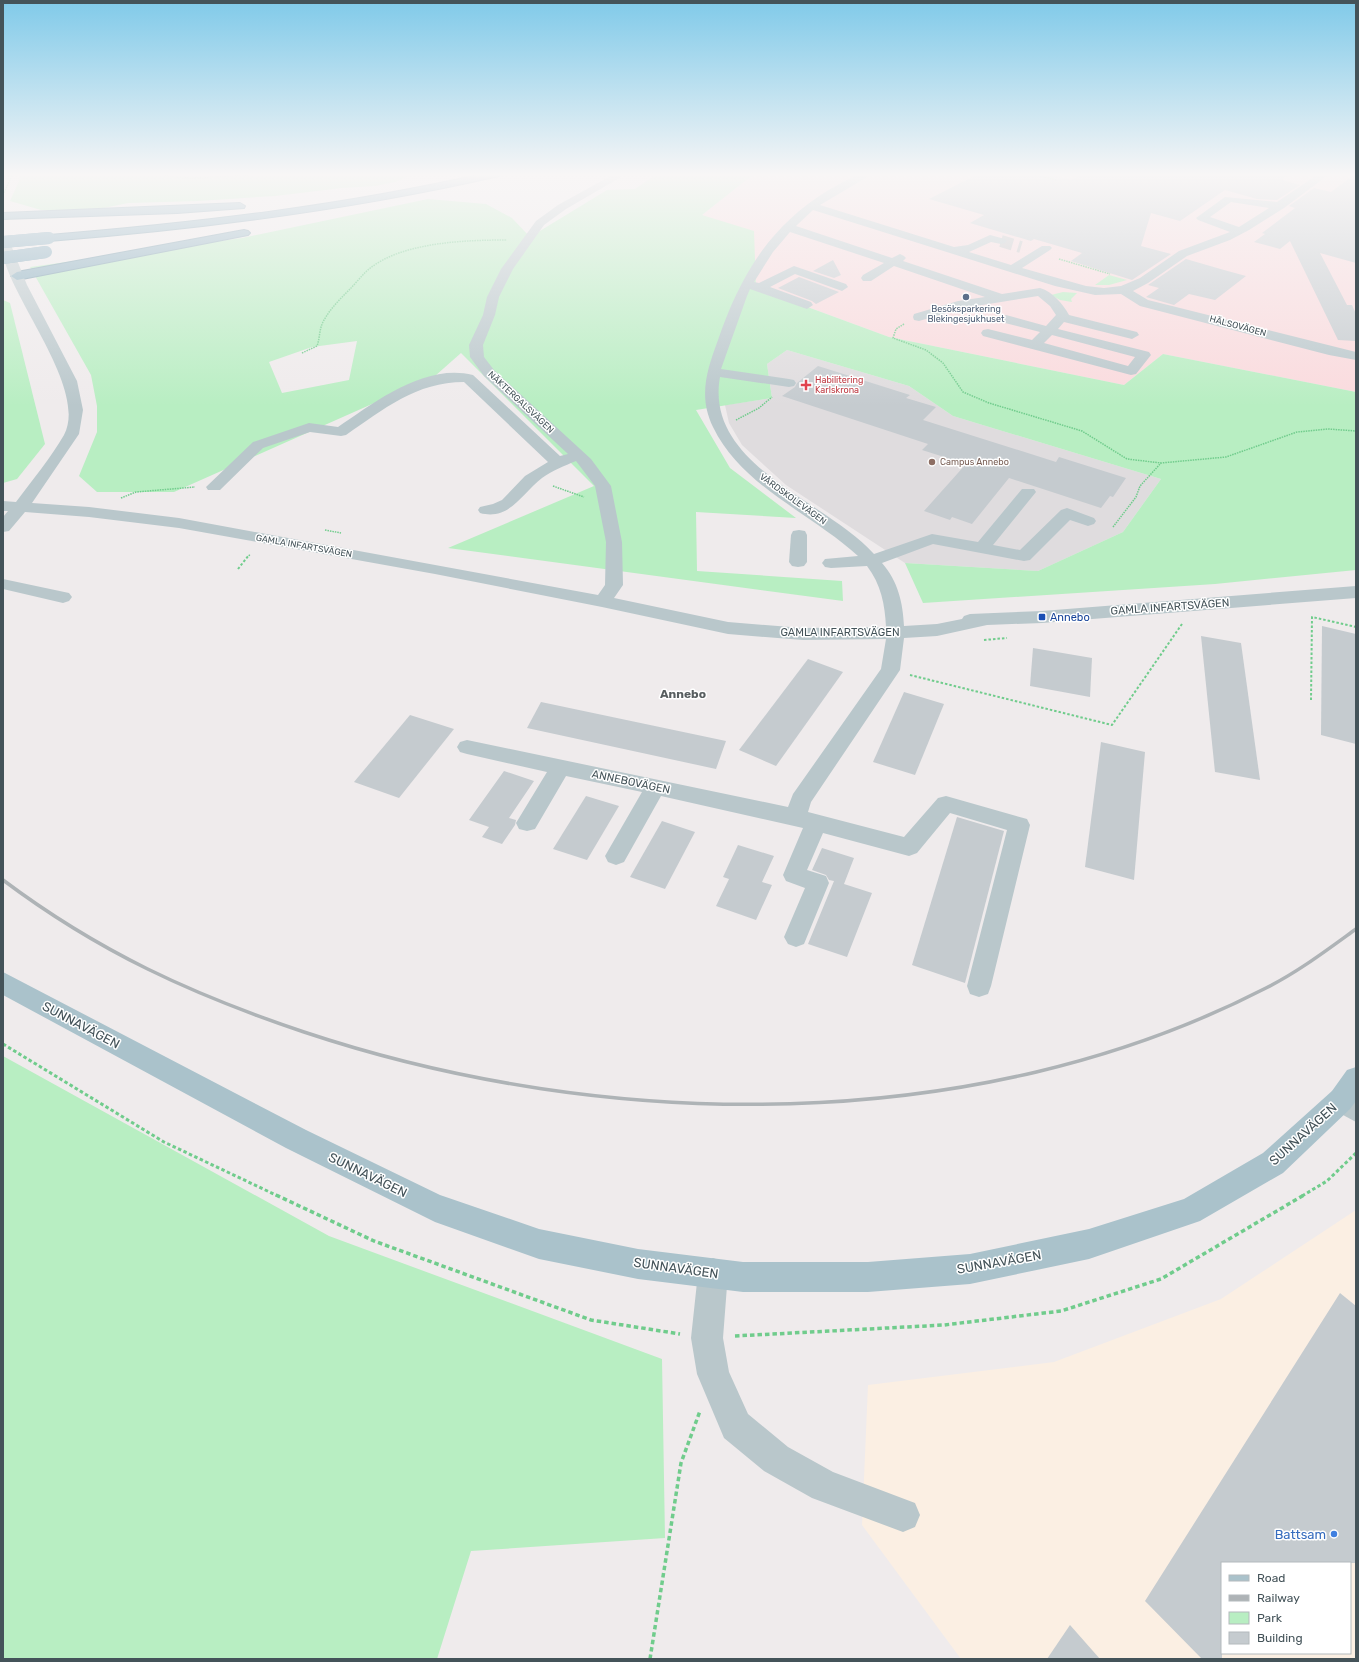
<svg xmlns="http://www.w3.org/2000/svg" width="1359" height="1662" font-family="Rubik,sans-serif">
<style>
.commercial{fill:#fbefe3;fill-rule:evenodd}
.education{fill:#dfdcde}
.medical{fill:#fadadd}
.green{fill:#b8eec2;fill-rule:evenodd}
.building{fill:#c5cbcf}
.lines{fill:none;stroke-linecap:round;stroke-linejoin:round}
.minor-tunnel{stroke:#c4c5c7;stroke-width:12;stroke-dasharray:12 6;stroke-linecap:butt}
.highway-casing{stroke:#6e95a7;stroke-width:2}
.path-far3{stroke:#70cc8c;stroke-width:1.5;stroke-dasharray:1.5 1;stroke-linecap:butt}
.path-far2{stroke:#70cc8c;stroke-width:2;stroke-dasharray:2.5 2;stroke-linecap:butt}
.path-far1{stroke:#70cc8c;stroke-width:3;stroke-dasharray:3.5 2.5;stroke-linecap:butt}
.path{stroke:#70cc8c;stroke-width:3.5;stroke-dasharray:4.5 3;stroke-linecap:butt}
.minor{fill:#b9c7cb;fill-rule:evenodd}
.major{fill:#aac2cb;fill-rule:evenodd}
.highway{fill:#82aabc;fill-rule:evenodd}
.rail{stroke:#aeb3b6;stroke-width:3.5}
.highway-bridge-casing{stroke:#6e95a7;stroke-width:12;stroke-linecap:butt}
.highway-bridge{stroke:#82aabc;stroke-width:12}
.service-dot{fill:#5c6f8a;stroke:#fff;stroke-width:1.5}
.health-dot{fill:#e0444e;stroke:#fff;stroke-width:1.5}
.education-dot{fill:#8d6e63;stroke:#fff;stroke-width:1.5}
.transit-dot{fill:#1a4fb4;stroke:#fff;stroke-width:1.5}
.shop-dot{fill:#3f7fe0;stroke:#fff;stroke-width:1.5}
.labels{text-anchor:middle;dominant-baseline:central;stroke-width:3;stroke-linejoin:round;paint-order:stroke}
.far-service-label{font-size:9px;fill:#4e5e75;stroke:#fff}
.far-street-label{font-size:9px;fill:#445359;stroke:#fff}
.far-health-label{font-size:9px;fill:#be3a42;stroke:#fff;text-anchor:start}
.far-education-label{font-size:9px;fill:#785e54;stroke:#fff;text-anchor:start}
.street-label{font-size:11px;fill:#445359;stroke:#fff}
.transit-label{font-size:11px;fill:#164399;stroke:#fff;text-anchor:start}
.neighbourhood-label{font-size:12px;font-weight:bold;fill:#585e60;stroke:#fff}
.near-street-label{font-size:13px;fill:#445359;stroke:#fff}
.near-shop-label{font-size:13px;fill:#366cbe;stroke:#fff;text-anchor:end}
</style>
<rect width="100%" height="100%" fill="#efebec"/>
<path class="commercial" d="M1356 1210V1659H961L862 1525 868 1385 1054 1362 1221 1299ZM1222 1563H1350V1653H1222Z"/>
<polygon class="education" points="787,350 909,386 953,416 1161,479 1123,532 1038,571 905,563 786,485 742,445 729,423 725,405 772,398 767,364"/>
<polygon class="medical" points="755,173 1356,173 1356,392 1163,354 1124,385 889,337 756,288 702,215"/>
<g class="green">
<polygon points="20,173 417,173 395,182 375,186 342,188 275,196 198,201 128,203 94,210 41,210 10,201 19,181"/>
<path d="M658 173H755L702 215 754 231 756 288 889 337 1124 385 1163 354 1356 392V570L1215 584 923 603 905 563 1038 571 1123 532 1161 479 953 416 909 386 787 350 767 364 772 398 696 410 730 468 796 518 696 512 697 571 842 581 843 601 448 548 594 486 461 353 435 376 174 492H97L79 476 97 432V406L91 375 30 267 242 238 428 199 486 204 512 218 530 237 607 190 635 189ZM357 341 349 380 282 393 269 362 312 347Z"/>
<polygon points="1109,275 1127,280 1109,285 1095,285"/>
<polygon points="1063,292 1077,293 1071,299 1072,302 1060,300 1051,295"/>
<polygon points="3,300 10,303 45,444 17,479 3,483"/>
<polygon points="3,1056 329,1236 662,1359 665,1538 471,1551 437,1659 3,1659"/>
</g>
<g class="building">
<polygon points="980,173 1044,173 1071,180 1084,173 1291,173 1282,180 1300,185 1277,200 1257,199 1225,190 1180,221 1151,213 1141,246 1171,254 1132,280 1071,261 1082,253 1034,239 1031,241 970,223 984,215 929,199"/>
<polygon points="1356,173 1356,263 1320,253 1347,305 1352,305 1356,314 1356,341 1338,340 1290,241 1280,249 1254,242 1265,234 1262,233 1295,208 1289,206 1314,188 1331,192"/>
<polygon points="1186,259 1224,270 1246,276 1215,300 1189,294 1174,305 1146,297 1159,288 1148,285"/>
<polygon points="833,260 841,275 834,278 813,271"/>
<polygon points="799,277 839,292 816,304 812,301 778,288"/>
<polygon points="818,366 910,395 906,398 936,407 923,420 1056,462 1059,457 1126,478 1113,497 1110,496 1101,508 1009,478 972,524 952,517 950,520 924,511 966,464 922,450 928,444 782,396 795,387 797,383"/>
<polygon points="1322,626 1356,634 1356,744 1321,735"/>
<polygon points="1201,636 1241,643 1260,780 1215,772"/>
<polygon points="1033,648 1092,658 1090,697 1030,686"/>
<polygon points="808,659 843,672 776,766 739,750"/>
<polygon points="904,692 944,704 915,775 873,762"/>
<polygon points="541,702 726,741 716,769 527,728"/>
<polygon points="410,715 454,729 399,798 354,782"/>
<polygon points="1101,742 1145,752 1134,880 1085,867"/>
<polygon points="504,771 534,781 509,818 516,820 515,825 502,844 482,837 489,827 469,820"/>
<polygon points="586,796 619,806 587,860 553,849"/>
<polygon points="957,817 1004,831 965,983 912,965"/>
<polygon points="662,821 695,832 665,889 630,877"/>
<polygon points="738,845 774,856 762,882 772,885 756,920 716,906 729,879 723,877"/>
<polygon points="822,848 854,858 844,884 872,893 847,957 808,944 834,881 829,880 826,875 812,870"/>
<polygon points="1340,1293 1356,1306 1356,1563 1222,1563 1222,1659 1202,1659 1145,1601"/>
<polygon points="1070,1625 1100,1659 1047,1659"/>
</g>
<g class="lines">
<polyline class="minor-tunnel" points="1001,241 1021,247"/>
<g class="highway-casing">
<g id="highway">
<path d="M486 173H504L499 176C350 210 201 229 49 241L43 238 49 235C196 223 342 206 486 173Z"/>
<polygon points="240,203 245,206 244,208 177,213 3,219 3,213"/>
<polygon points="244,230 248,231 250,233 248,235 17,280 11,276 17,272"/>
</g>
</g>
<g class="path-far3">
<polyline points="155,173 175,177 193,178 287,173"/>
<polyline points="1028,173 1056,180"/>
<polyline points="3,195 13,173"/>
<polyline points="1059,259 1110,274"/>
<polyline points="904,324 896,329 893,338 926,350 943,363 963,392 989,403 1082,431 1127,459 1161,463"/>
<path d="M302 353 317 346C320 338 319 330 323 322 329 310 340 299 350 289 356 283 362 275 369 269 402 242 466 240 507 240"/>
<polyline points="736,420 759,408 772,397"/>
<polyline points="553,486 584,497"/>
<polyline points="121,498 136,492 195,487"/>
<polyline points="1113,527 1136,497 1140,486 1161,463 1226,457 1297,432 1328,429 1356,431"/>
<polyline points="325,530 341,533"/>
<polyline points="249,556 250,554"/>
</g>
<g class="path-far2">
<polyline points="238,569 249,555"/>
<polyline points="984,640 1007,638"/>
<polyline points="910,675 1112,725 1182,624"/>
<polyline points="1311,700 1312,617 1356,627"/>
</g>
<g class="path-far1">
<polyline points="3,1044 164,1142 278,1196"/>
<polyline points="1302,1196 1327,1181 1356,1153"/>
</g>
<g class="path">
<polyline points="276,1195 374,1241 591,1320 680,1334"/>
<polyline points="735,1336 944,1325 1061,1311 1161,1279 1304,1195"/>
<polyline points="650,1659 681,1463 700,1411"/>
</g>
<g class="minor">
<path d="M616 173H628L566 209 544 225 513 269 499 297 495 315 483 345 484 357 494 370 591 459 611 486 622 542 623 585 614 598 728 622 803 628 886 627C885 605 881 584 867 566L831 568 825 567 822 563 825 559 858 556C811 513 742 487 713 427 698 396 707 370 718 340 740 276 769 227 827 191 843 182 856 173 874 173L820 205 954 247 968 245 990 235 1005 239 1007 241 1005 243 1001 244 991 242 969 252 1011 265 1042 246H1050L1052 248 1050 250 1022 268 1086 286 1104 288 1121 286 1140 278 1179 251 1230 232 1198 220 1196 218 1225 197 1277 202 1320 173H1331L1284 208 1249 230 1230 240 1187 256 1148 283 1133 291 1148 300 1356 352V360L1329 355 1140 306 1121 294 1095 295 1055 286 813 210 796 226 892 258 900 254 904 256 906 258 903 261 1002 294 1040 288C1053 292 1063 304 1069 315L1137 332 1139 335 1132 339 1064 322 1058 329 1149 352 1151 355 1136 374 1131 375 983 336 981 333 983 330 988 329 1032 340 1040 332 1001 322 1000 319 1006 315 1046 326 1056 315 1050 306 1038 296 964 308 919 321 914 320 913 317 914 314 958 301 985 297 894 266 871 281H863L861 278 863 275 884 263 790 232 773 252 754 282 759 283 794 266 846 284 848 287 842 291 795 274 770 287 811 302 813 305 807 309 750 289 747 296 721 369 789 379 794 380 796 383 794 386 789 387 720 377C704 466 827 501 874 554L932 534 978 542 1022 489H1034L1036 492 993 545 1020 550 1061 510 1067 508 1094 518 1096 521 1094 524 1088 526 1070 520 1030 560 1024 561 933 544 882 563C898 581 903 603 904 626L937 624 962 619 964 616 970 614 1042 611 1356 586V598L1042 623 987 625 937 636 904 638 900 670 811 802 808 812 904 837 938 798 946 796 1027 819 1030 825 991 986 988 994 979 997 970 994 967 986 1007 830 950 813 917 853 909 856 823 833 807 870 826 876 829 883 804 944 796 947 788 944 784 937 805 888 786 881 783 875 803 828 661 796 624 862 616 865 608 862 605 856 642 792 566 776 535 829 527 831 519 829 516 823 547 772 467 754 460 752 457 747 460 742 467 740 788 807 793 794 881 669 886 639 803 640 728 634 602 607 435 574 179 528 89 517 25 512 9 531 3 532V517L8 511H3V501L16 502C31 482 52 456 64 435 88 390 13 302 3 255 2 249 3 242 3 237L9 240 27 285 77 381 83 410 79 434 32 503 89 507 179 518 598 595 605 585 606 542 595 486 576 461C564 466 553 470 542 478 522 493 510 521 480 513L478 510 480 507 493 504 502 500 525 476 548 462 464 382C416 382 384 409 346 435L341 436 310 432 263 448 220 490H208L206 487 253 442 309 423 338 427C375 402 425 363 473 375L560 456 568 454 484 376 470 357 469 345 483 315 487 297 501 269 536 221 558 205ZM1231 202 1269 208 1239 227 1210 217ZM1052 335 1135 357 1128 366 1044 343Z"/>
<polygon points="799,530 805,531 807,535 807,562 804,566 798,567 792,566 789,562 791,535 793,531"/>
<polygon points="3,579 69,593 72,597 69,601 63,603 3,589"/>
<polygon points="1341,1087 1356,1094 1356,1122 1332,1109 1328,1100 1332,1091"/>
<polygon points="713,1258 724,1262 728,1273 723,1338 729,1372 748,1414 788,1447 833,1472 915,1503 920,1515 915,1527 903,1532 812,1498 764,1471 724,1438 697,1374 691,1338 698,1273 702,1262"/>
</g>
<polygon class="major" points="3,972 306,1130 440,1195 539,1229 638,1249 743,1262 868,1262 970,1254 1089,1229 1184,1199 1263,1153 1332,1091 1347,1070 1356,1067 1356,1101 1350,1109 1283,1173 1200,1221 1089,1259 970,1284 868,1292 743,1292 638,1279 539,1259 435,1222 286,1148 3,995"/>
<use href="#highway" class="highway"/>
<path class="rail" d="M3 880C99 952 191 994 304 1032 607 1133 977 1137 1266 988 1298 972 1327 950 1356 929"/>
<g class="highway-bridge-casing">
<g id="highway-bridge">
<polyline points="3,242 49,238"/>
<polyline points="3,258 46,252"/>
</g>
</g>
<use href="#highway-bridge" class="highway-bridge"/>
</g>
<linearGradient id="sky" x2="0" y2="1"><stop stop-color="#80cae9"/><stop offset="0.43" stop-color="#f8f6f6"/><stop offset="1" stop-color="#f8f6f6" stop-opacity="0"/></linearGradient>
<rect width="1359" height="406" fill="url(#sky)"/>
<circle class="service-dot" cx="966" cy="297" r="4"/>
<path class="health-dot" d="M804 379h4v4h4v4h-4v4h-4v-4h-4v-4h4z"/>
<circle class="education-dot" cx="932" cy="462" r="4"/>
<rect class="transit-dot" x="1038" y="613" width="8" height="8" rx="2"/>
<circle class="shop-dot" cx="1334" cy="1534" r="4"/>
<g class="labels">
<g class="far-service-label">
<text x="966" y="309">Besöksparkering<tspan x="966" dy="10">Blekingesjukhuset</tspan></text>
</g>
<g class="far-street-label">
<text transform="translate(1238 326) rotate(15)">HÄLSOVÄGEN</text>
<text transform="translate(521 402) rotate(43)">NÄKTERGALSVÄGEN</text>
<text transform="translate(793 499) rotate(36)">VÅRDSKOLEVÄGEN</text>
<text transform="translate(304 546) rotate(10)">GAMLA INFARTSVÄGEN</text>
</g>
<g class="far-health-label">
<text x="815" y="380">Habilitering<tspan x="815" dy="10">Karlskrona</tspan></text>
</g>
<g class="far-education-label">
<text x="940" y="462">Campus Annebo</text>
</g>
<g class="street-label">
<text transform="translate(1170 607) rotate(-4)">GAMLA INFARTSVÄGEN</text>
<text x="840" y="632">GAMLA INFARTSVÄGEN</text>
<text transform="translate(631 782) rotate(12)">ANNEBOVÄGEN</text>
</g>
<g class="transit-label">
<text x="1050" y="617">Annebo</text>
</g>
<g class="neighbourhood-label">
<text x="683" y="694">Annebo</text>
</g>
<g class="near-street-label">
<text transform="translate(81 1025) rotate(28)">SUNNAVÄGEN</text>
<text transform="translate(1303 1134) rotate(-42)">SUNNAVÄGEN</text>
<text transform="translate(368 1175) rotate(26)">SUNNAVÄGEN</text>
<text transform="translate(999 1262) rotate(-10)">SUNNAVÄGEN</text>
<text transform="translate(676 1268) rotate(8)">SUNNAVÄGEN</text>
</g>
<g class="near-shop-label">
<text x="1326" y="1534">Battsam</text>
</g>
</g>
<rect width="1359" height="1662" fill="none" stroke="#445359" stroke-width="8"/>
<rect x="1221" y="1562" width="130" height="92" fill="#ffffff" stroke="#b4babd"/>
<rect x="1229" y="1575" width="20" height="6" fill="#aac2cb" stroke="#b4babd"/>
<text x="1257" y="1582" font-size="12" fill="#445359">Road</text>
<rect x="1229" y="1595" width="20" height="6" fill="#aeb3b6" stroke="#b4babd"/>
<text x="1257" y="1602" font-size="12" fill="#445359">Railway</text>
<rect x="1229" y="1612" width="20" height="12" fill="#b8eec2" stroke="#b4babd"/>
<text x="1257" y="1622" font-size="12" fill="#445359">Park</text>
<rect x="1229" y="1632" width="20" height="12" fill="#c5cbcf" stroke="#b4babd"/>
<text x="1257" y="1642" font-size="12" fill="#445359">Building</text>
</svg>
